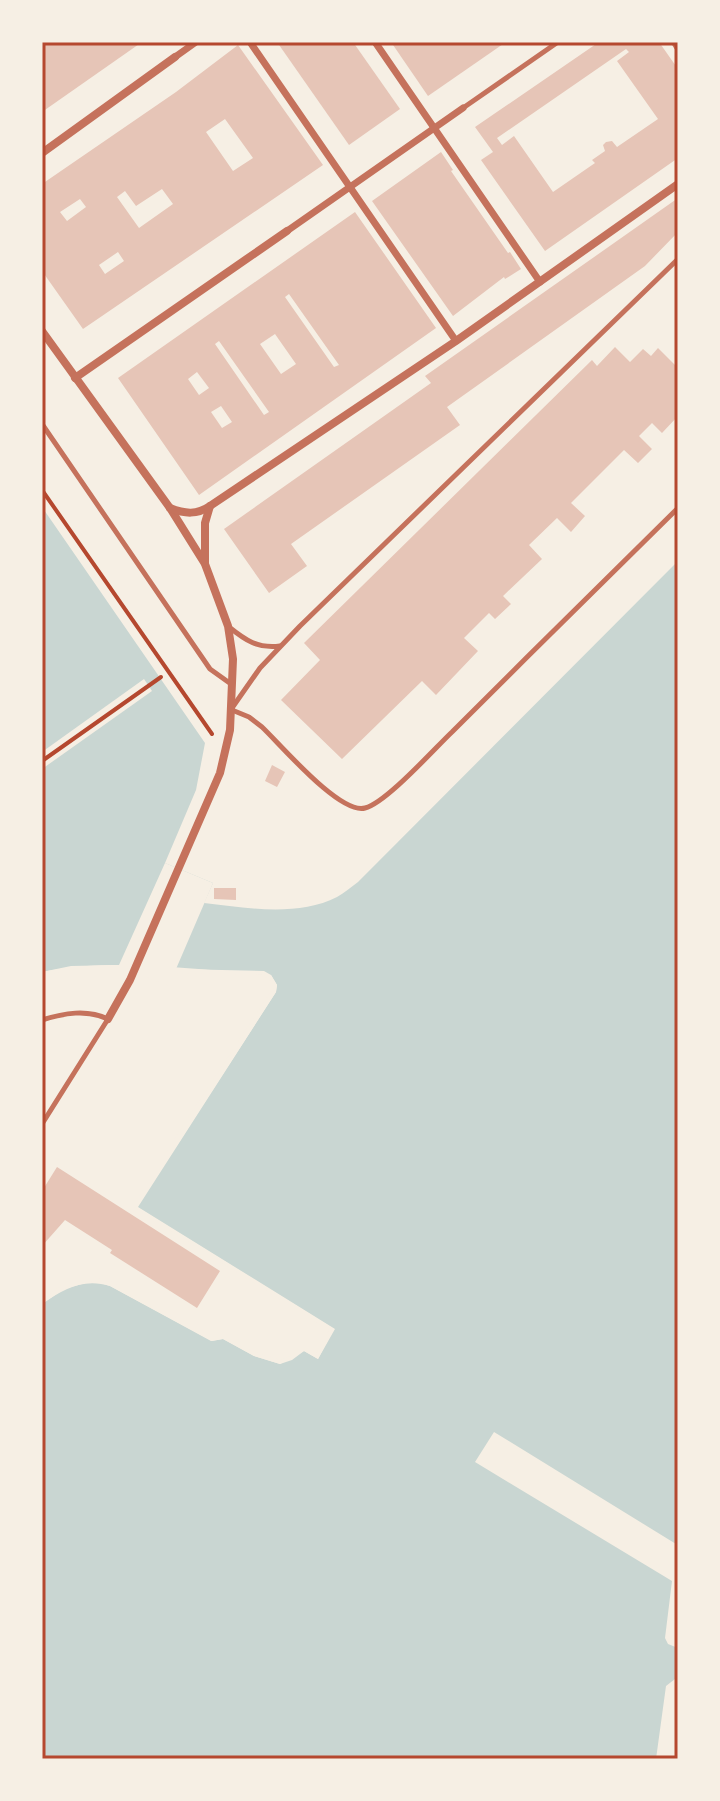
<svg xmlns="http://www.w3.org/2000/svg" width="720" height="1801" font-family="'Roboto Condensed',sans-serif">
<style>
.water{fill:#c9d6d2}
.pier{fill:#f6efe4}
.building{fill:#e6c5b7;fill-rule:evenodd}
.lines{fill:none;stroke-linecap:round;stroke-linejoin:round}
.path{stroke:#b5482f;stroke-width:4}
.service{stroke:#c5725c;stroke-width:5}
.pedestrian{stroke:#c5725c;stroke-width:7}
.minor{stroke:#c5725c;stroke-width:8}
.neatline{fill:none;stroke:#b5482f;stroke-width:3}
</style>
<rect width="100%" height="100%" fill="#f6efe4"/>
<path class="water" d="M42 507 205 743 196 790 165 863 213 883 204 903C246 908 298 917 337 897 344 893 351 887 358 882L678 561V1541L676 1544 494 1432 475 1462 672 1581 665 1638 668 1644 678 1648 675 1679 666 1686 656 1759H42V1304C64 1289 83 1278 110 1286L211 1341 223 1339 254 1356 280 1364 304 1351 318 1359 334 1329 137 1207 276 992 277 985 271 975C196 970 116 957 42 972Z"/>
<g class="pier">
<polygon points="144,679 152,691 42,769 42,752"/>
<polygon points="165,863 213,883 176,969 264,971 271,975 277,985 276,992 138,1207 335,1329 318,1359 304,1351 292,1360 280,1364 254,1356 223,1339 212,1341 110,1286 93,1281 64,1289 42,1304 42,1300 62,1285 94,1277 112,1282 212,1337 224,1335 255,1352 280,1360 290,1356 303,1347 316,1354 329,1330 133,1207 174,1139 272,990 271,981 263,975 178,973 173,985 169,986 146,977 118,970 71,970 42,976 42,972 71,966 119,965"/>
</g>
<g class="building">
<polygon points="42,42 142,42 42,112"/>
<polygon points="277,42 353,42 400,109 349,145"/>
<polygon points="391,42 506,42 428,96"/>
<path d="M599 42H659L678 69V158L545 251 481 160 493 152 475 127ZM626 49 629 52 617 61 658 119 617 147 612 141 606 142 603 145 605 151 592 160 595 163 553 192 514 136 502 145 497 138Z"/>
<path d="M238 45 323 165 83 329 42 271V184L176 92ZM225 119 253 158 233 171 206 132ZM162 189 173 204 139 228 117 197 125 191 136 206ZM80 199 86 207 67 221 60 212ZM118 252 124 261 105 274 99 265Z"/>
<polygon points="441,152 453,170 451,171 508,253 510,252 521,269 505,279 504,277 453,316 372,201"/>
<polygon points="678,198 678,232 645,266 447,407 460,425 291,544 307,566 269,593 224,529 431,383 425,376"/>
<path d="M355 212 436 328 199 495 118 378ZM289 294 339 365 334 367 285 297ZM275 334 296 364 281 374 260 344ZM219 341 269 412 264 415 215 344ZM197 372 209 388 199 395 188 379ZM221 406 232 422 222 428 211 412Z"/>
<polygon points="615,347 630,362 643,349 651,356 658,348 678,368 678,416 662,433 652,423 639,436 652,449 638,463 624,450 571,503 585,516 571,532 557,518 529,545 542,559 503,596 511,604 495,619 489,613 464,638 478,651 436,695 422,681 342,759 281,700 320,660 304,643 592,360 597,366"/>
<polygon points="272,765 285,772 277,787 265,781"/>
<polygon points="214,888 236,888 236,900 214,899"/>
<polygon points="57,1167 220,1271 197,1308 110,1253 112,1250 65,1220 42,1246 42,1191"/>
</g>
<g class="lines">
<g class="path">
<polyline points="42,490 212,734"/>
<polyline points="42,761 161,677"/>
</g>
<g class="service">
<polyline points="463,108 558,42"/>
<polyline points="42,424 210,669 231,684"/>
<path d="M229 627C245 640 258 649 280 646"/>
<polyline points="232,708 260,668 300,626 678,259"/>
<path d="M232 710 249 717 262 727C281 745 340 815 365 808 386 803 435 748 452 732 527 657 603 582 678 508"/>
<path d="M42 1020C64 1013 87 1009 108 1019L42 1124"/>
</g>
<g class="pedestrian">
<polyline points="250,42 456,341"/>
<polyline points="375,42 540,282"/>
<polyline points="175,57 196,42"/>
<polyline points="287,231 463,108"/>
</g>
<g class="minor">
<polyline points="675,42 678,47"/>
<polyline points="42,153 175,57"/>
<polyline points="42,331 170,508 205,564 228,626 233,659 230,730 220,773 130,980 108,1019"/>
<polyline points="75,378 287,231"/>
<path d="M170 508C185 514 197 515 210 506L456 341 678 184"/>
<polyline points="205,563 205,523 210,506"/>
</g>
</g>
<rect width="720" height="1801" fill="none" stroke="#f6efe4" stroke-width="88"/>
<rect x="44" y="44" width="632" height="1713" class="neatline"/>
</svg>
